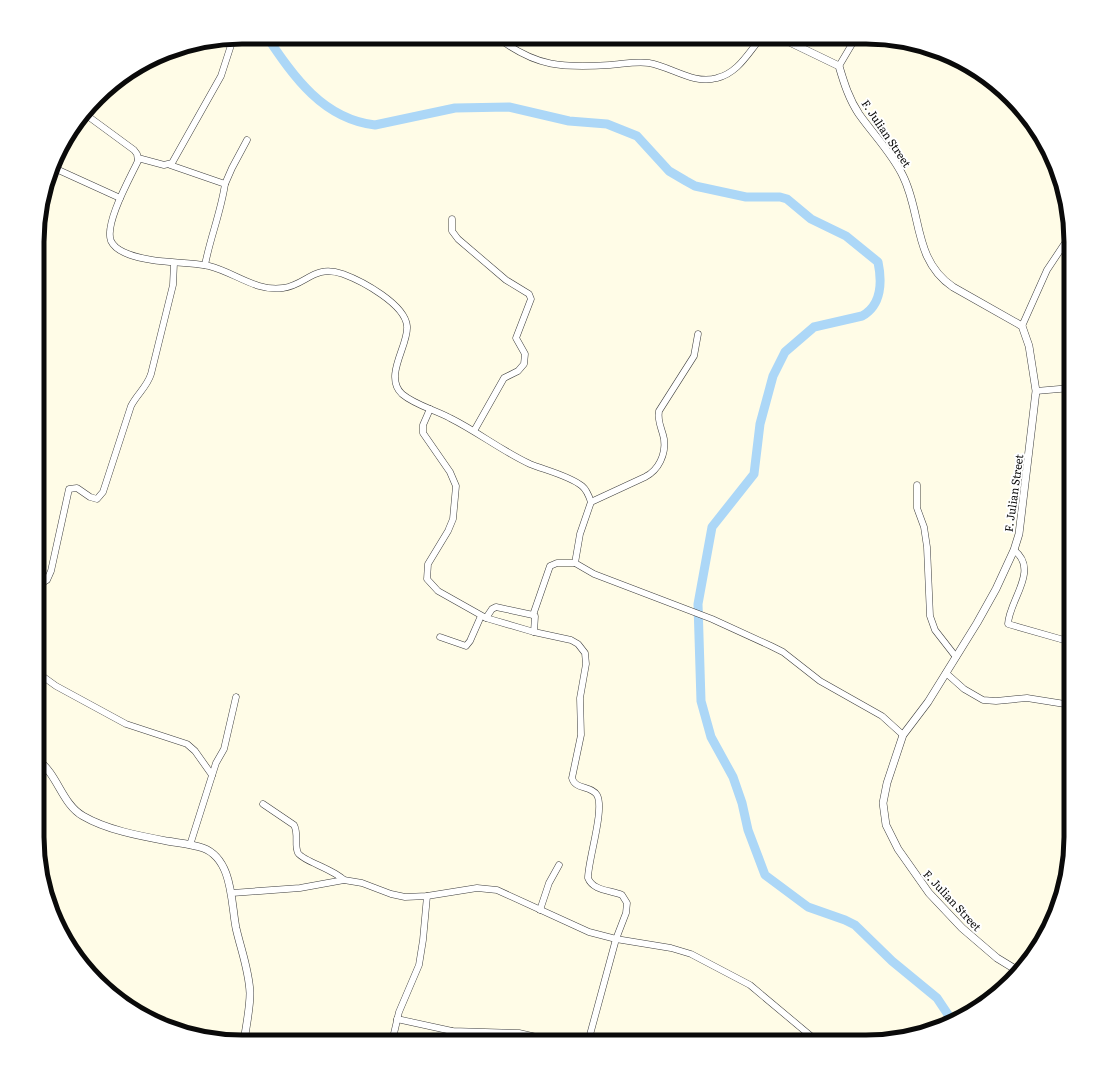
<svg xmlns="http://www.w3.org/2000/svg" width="1108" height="1079" font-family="Literata,serif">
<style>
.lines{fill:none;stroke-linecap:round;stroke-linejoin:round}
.river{stroke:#acd7f7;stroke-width:9}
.minor-casing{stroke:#3d3d3d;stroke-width:7}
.tertiary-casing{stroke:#3d3d3d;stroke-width:8}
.minor{stroke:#fff;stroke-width:6}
.tertiary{stroke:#fff;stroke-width:7}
.labels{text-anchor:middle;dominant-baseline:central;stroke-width:4;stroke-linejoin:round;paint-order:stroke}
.street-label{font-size:11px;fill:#0a0a0a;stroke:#fff}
.rim{fill:none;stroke:#0a0a0a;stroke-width:5}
</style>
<rect width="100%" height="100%" fill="#fffce7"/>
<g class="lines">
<path class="river" d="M267 37C294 77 323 119 375 125L455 108 509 107 569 121 607 124 637 136 669 171 686 181 695 186 746 197H780L787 199 811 219 846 236 878 262C882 281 882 305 862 316L814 327 785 352 773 376 760 424 754 474 712 527 698 604 701 701 711 737 733 777 742 803 748 830 765 875 808 907 845 920 855 925 892 961 937 998 953 1022"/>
<g class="minor-casing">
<g id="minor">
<path d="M498 38C537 67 562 68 610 65 623 64 637 61 649 63 672 67 694 85 717 78 738 73 748 53 761 38"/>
<polyline points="839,66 855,39"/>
<path d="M85 114 134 150 137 154 138 161C130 178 104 224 111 241 117 254 140 258 152 260 171 263 190 262 209 266 234 272 256 292 283 288 307 285 313 264 343 274 362 281 405 304 407 326 409 345 383 376 402 394 415 405 435 410 450 418 478 432 502 451 530 464 545 470 570 476 582 486 587 490 589 496 591 502L580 534 575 563 594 574 712 619 771 646 783 652 820 681 882 716 903 735"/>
<polyline points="138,158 164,165 172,163 221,76 233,39"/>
<path d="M170 165 225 184C221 212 210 238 205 265"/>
<polyline points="54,168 120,198"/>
<polyline points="225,184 232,168 247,140"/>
<polyline points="452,219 452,231 458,239 506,280 529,294 531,299 516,338 525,354 524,364 518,371 504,378 474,431"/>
<polyline points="1022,326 1047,270 1071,234"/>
<polyline points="1036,391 1071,388"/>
<polyline points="430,409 423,425 423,433 450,472 456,486 453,519 448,531 428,564 427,579 438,591 486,618 492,609 496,607 533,615 550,566 557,563 575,563"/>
<polyline points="917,485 917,508 924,527 927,547 930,616 935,630 956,657"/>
<path d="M591 502 645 477C659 470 666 454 664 439 662 428 657 422 659 411L694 356 698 334"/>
<path d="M1014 550C1040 570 1009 600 1008 624L1071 642"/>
<path d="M39 585 47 580 51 571 69 489 77 488 90 497 97 499 103 492 131 406C137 394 147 387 151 374L173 285 174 263"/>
<polyline points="533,615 535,616 534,632"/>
<path d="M486 618 534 632 571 640 578 644 585 653 586 664 580 698 581 735 572 778C575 790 591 785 597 795 605 809 588 860 588 878 593 891 611 890 622 895L627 903 626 913 616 939 588 1042"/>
<polyline points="440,637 466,646 470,641 481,616"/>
<polyline points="38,673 56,686 126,724 187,744 195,751 212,775"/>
<polyline points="946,673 964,689 983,700 996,701 1027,698 1071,705"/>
<path d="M263 804 294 825C299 834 294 845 298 853 303 861 333 869 344 880"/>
<polyline points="190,845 216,763 224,749 236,697"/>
<polyline points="232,893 300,888 344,880 362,883 391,894 405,897 427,896 477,888 497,890 589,932 616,939 671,948 691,954 750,985 818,1042"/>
<polyline points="540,910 549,883 559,865"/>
<polyline points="397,1019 452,1031 519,1033 558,1042"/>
<polyline points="392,1042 399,1012 419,965 423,940 427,896"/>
<polyline points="450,1042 452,1031"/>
</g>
</g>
<g class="tertiary-casing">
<g id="tertiary">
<path d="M781 38 839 66C844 83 849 99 859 114 873 134 892 153 903 176 922 214 913 260 953 287L1022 326 1029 346 1036 391 1019 534 1014 550 996 589 977 623 928 702 903 735 887 783 883 803 886 825 898 849 929 893 962 928 997 958 1020 972"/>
<path d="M38 760C58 775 62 804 83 816 107 830 140 836 167 841 179 843 192 844 203 848 233 859 231 903 236 928 241 950 249 970 250 993 250 1009 246 1026 244 1042"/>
</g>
</g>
<use href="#minor" class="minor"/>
<use href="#tertiary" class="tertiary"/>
</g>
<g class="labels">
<g class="street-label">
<text transform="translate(887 133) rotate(56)">F. Julian Street</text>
<text transform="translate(1013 493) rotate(-82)">F. Julian Street</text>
<text transform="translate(953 900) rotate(47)">F. Julian Street</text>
</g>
</g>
<path d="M0 0H1108V1079H0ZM242 44H866A198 198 0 0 1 1064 242V837A198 198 0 0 1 866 1035H242A198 198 0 0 1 44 837V242A198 198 0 0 1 242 44Z" fill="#fff" fill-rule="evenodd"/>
<path class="rim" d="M242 44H866A198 198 0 0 1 1064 242V837A198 198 0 0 1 866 1035H242A198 198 0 0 1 44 837V242A198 198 0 0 1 242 44Z"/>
</svg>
